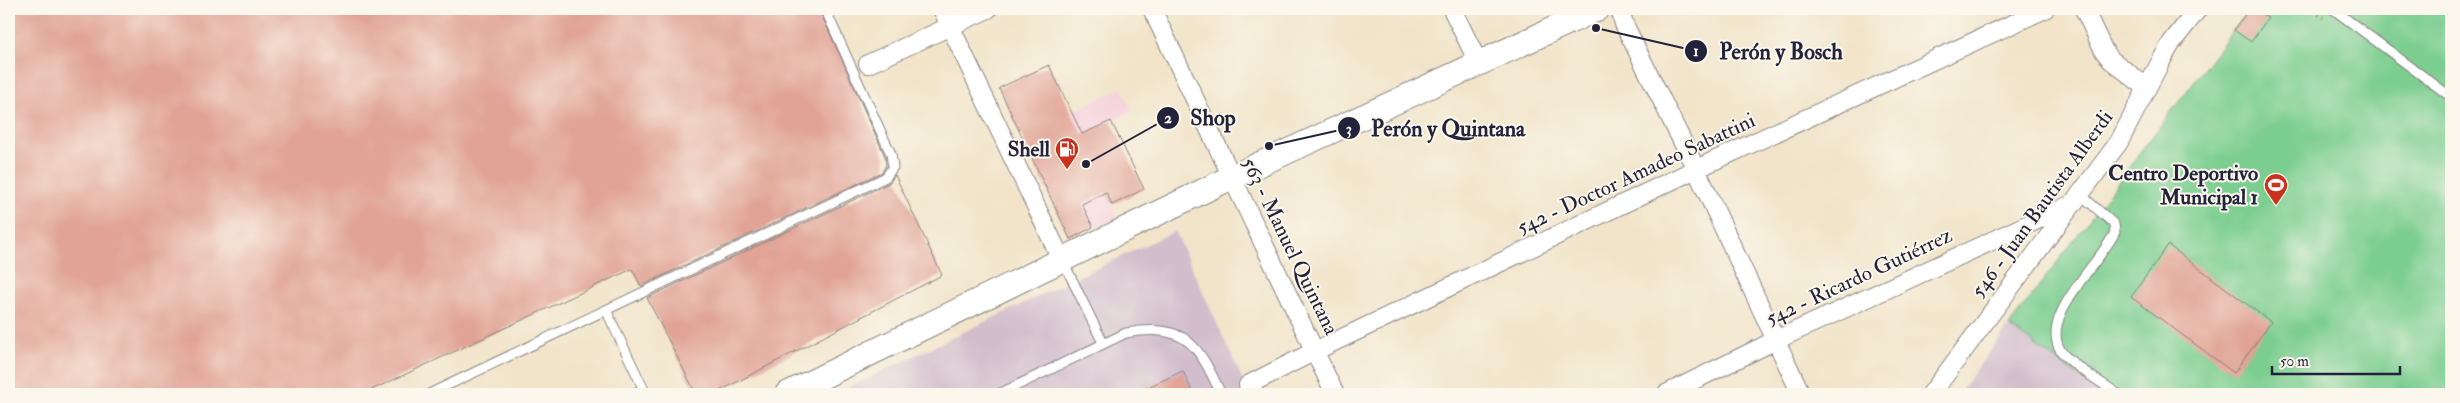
<svg xmlns="http://www.w3.org/2000/svg" width="2460" height="403" font-family="'IM FELL Double Pica',serif">
<style>
.built{fill:#f5cfdb}
.industrial{fill:#d1bdcc}
.green{fill:#7bce90;stroke:#4e7866}
.building{fill:#e0a394}
.lines{fill:none;stroke-linecap:round;stroke-linejoin:round}
.lane-casing{stroke:#8a8382;stroke-width:11}
.street-casing{stroke:#8a8382;stroke-width:20}
.secondary-casing{stroke:#8a8382;stroke-width:26}
.path{stroke:#8a8382;stroke-width:3;stroke-dasharray:1 4;stroke-linecap:butt}
.lane{stroke:#fff;stroke-width:9}
.street{stroke:#fff;stroke-width:18}
.secondary{stroke:#fff;stroke-width:24}
.labels{text-anchor:middle;dominant-baseline:central;stroke-width:4;stroke-linejoin:round;paint-order:stroke}
.poi-label{font-size:21px;font-weight:bold;fill:#22223b;stroke:#fbf7ec;text-anchor:end}
.street-label{font-size:21px;fill:#22223b;stroke:#fbf7ec}
.leader{fill:none;stroke:#22223b;stroke-width:2}
.callout-dot{fill:#22223b;stroke:#fbf7ec;stroke-width:2}
.mark-label{font-size:15px;text-anchor:middle;font-weight:bold;fill:#fff}
.callout-label{font-size:22px;text-anchor:middle;font-weight:bold;fill:#22223b;stroke:#fbf7ec;stroke-width:4;stroke-linejoin:round;paint-order:stroke}
</style>
<rect width="100%" height="100%" fill="#fbf7ec"/>
<filter id="ink" filterUnits="userSpaceOnUse"><feTurbulence type="fractalNoise" baseFrequency=".02" numOctaves="2"/><feDisplacementMap in="SourceGraphic" scale="10" xChannelSelector="R" yChannelSelector="G"/><feConvolveMatrix kernelMatrix="1 2 1 2 8 2 1 2 1" color-interpolation-filters="sRGB"/></filter>
<filter id="wash" filterUnits="userSpaceOnUse"><feTurbulence type="fractalNoise" baseFrequency=".0096" numOctaves="4" result="noise"/><feDisplacementMap in="SourceGraphic" scale="20" xChannelSelector="R" yChannelSelector="G"/><feGaussianBlur stdDeviation="1.12" result="paint"/><feColorMatrix in="noise" values="0 0 0 0 0 0 0 0 0 0 0 0 0 0 0 0 0 1.4 0 .05"/><feComposite in="paint" operator="in"/></filter>
<g filter="url(#wash)">
<rect width="100%" height="100%" fill="#f1e4c9"/>
<polygon class="built" points="1122,88 1132,111 1080,135 1117,217 1070,239 1022,135"/>
<g class="industrial">
<polygon points="1175,231 1249,394 835,394 1072,280"/>
<polygon points="2009,326 2103,394 1958,394"/>
</g>
<polygon class="green" points="2249,9 2451,9 2451,394 2103,394 2009,326"/>
<g id="blocks">
<g class="building">
<polygon points="9,9 819,9 885,156 886,165 882,172 641,286 632,269 363,394 9,394"/>
<polygon points="2249,9 2255,9 2268,18 2251,42 2234,30"/>
<polygon points="1049,65 1082,134 1111,121 1144,189 1112,205 1106,192 1082,204 1093,227 1070,239 999,88"/>
<polygon points="895,175 942,275 714,394 696,394 647,298 889,183"/>
<polygon points="2168,245 2271,322 2234,373 2131,297"/>
<polygon points="1183,371 1193,394 1133,394"/>
</g>
</g>
</g>
<g filter="url(#ink)">
<use href="#blocks" fill-opacity="0" stroke="#8a8382" stroke-width="1"/>
<g class="lines">
<g class="lane-casing">
<g id="lane">
<polyline points="2333,9 2451,97"/>
<path d="M2080 194 2114 224 2115 232C2101 263 2033 321 2064 355 2078 369 2102 383 2118 394"/>
<polyline points="1063,261 1103,343"/>
<polyline points="606,310 646,394"/>
<polyline points="429,394 886,177 893,167 891,154 825,9"/>
<polyline points="633,394 643,389"/>
<path d="M999 394 1126 333C1186 323 1198 344 1221 394"/>
</g>
</g>
<g class="street-casing">
<g id="street">
<polyline points="942,9 1062,261"/>
<polyline points="1152,9 1335,394"/>
<polyline points="1452,9 1478,62"/>
<polyline points="1620,9 1624,24 1696,169 1801,394"/>
<polyline points="2084,9 2104,51 2111,60 2146,87"/>
<polyline points="868,64 988,9"/>
<polyline points="1248,385 1315,351 1696,169 2045,9"/>
<polyline points="1666,394 1776,340 2070,205"/>
<polyline points="1931,394 2119,142 2161,61 2172,42 2198,9"/>
</g>
</g>
<g class="secondary-casing">
<polyline id="secondary" points="787,394 1232,177 1597,9"/>
</g>
<polyline class="path" points="2310,9 2323,18"/>
<use href="#lane" class="lane"/>
<use href="#street" class="street"/>
<use href="#secondary" class="secondary"/>
</g>
</g>
<defs>
<g id="fuel-pin" transform="scale(1.25)"><path d="M0 17L-7.5 6A9.5 9.5 0 1 1 7.5 6Z" fill="#c8321e" stroke="#fbf7ec"/><path d="M-5.5-6h7V0h2V4h1.3V-2.5L3-4.5l.8-.8L6-3V5H2.5V1h-1V6h-7ZM-4.2-4.7v3.2H.2V-4.7Z" fill="#fff"/></g>
<g id="stadium-pin" transform="scale(1.25)"><path d="M0 17L-7.5 6A9.5 9.5 0 1 1 7.5 6Z" fill="#c8321e" stroke="#fbf7ec"/><path d="M0-5a6.5 5 0 1 0 0 10a6.5 5 0 1 0 0-10ZM-3.5-1.8h7v3.6h-7Z" fill="#fff"/></g>
</defs>
<g fill-rule="evenodd">
<use href="#fuel-pin" x="1067" y="149"/>
<use href="#stadium-pin" x="2276" y="185"/>
</g>
<g class="labels">
<g class="poi-label">
<text x="1050" y="149">Shell</text>
<text x="2258" y="173">Centro Deportivo<tspan x="2258" dy="24">Municipal 1</tspan></text>
</g>
<g class="street-label">
<text transform="translate(1636 174) rotate(-25)">542 - Doctor Amadeo Sabattini</text>
<text transform="translate(2042 204) rotate(-54)">546 - Juan Bautista Alberdi</text>
<text transform="translate(1290 246) rotate(64)">563 - Manuel Quintana</text>
<text transform="translate(1859 277) rotate(-25)">542 - Ricardo Gutiérrez</text>
</g>
</g>
<path class="leader" d="M1596 28L1696 51M1086 164L1168 118M1269 146L1349 128"/>
<g class="callout-dot">
<circle cx="1596" cy="28" r="5"/>
<circle cx="1086" cy="164" r="5"/>
<circle cx="1269" cy="146" r="5"/>
<circle cx="1696" cy="51" r="12"/>
<circle cx="1168" cy="118" r="12"/>
<circle cx="1349" cy="128" r="12"/>
</g>
<g class="mark-label">
<text x="1696" y="56">1</text>
<text x="1168" y="123">2</text>
<text x="1349" y="134">3</text>
</g>
<g class="callout-label">
<text x="1781" y="59">Perón y Bosch</text>
<text x="1213" y="125">Shop</text>
<text x="1448" y="136">Perón y Quintana</text>
</g>
<rect width="2460" height="403" fill="none" stroke="#fbf7ec" stroke-width="30"/>
<path d="M2272 366v8h128v-8" fill="none" stroke="#22223b" stroke-width="2.5"/>
<text x="2280" y="366" font-size="15" fill="#22223b" stroke="#fbf7ec" stroke-width="4" paint-order="stroke">50 m</text>
</svg>
